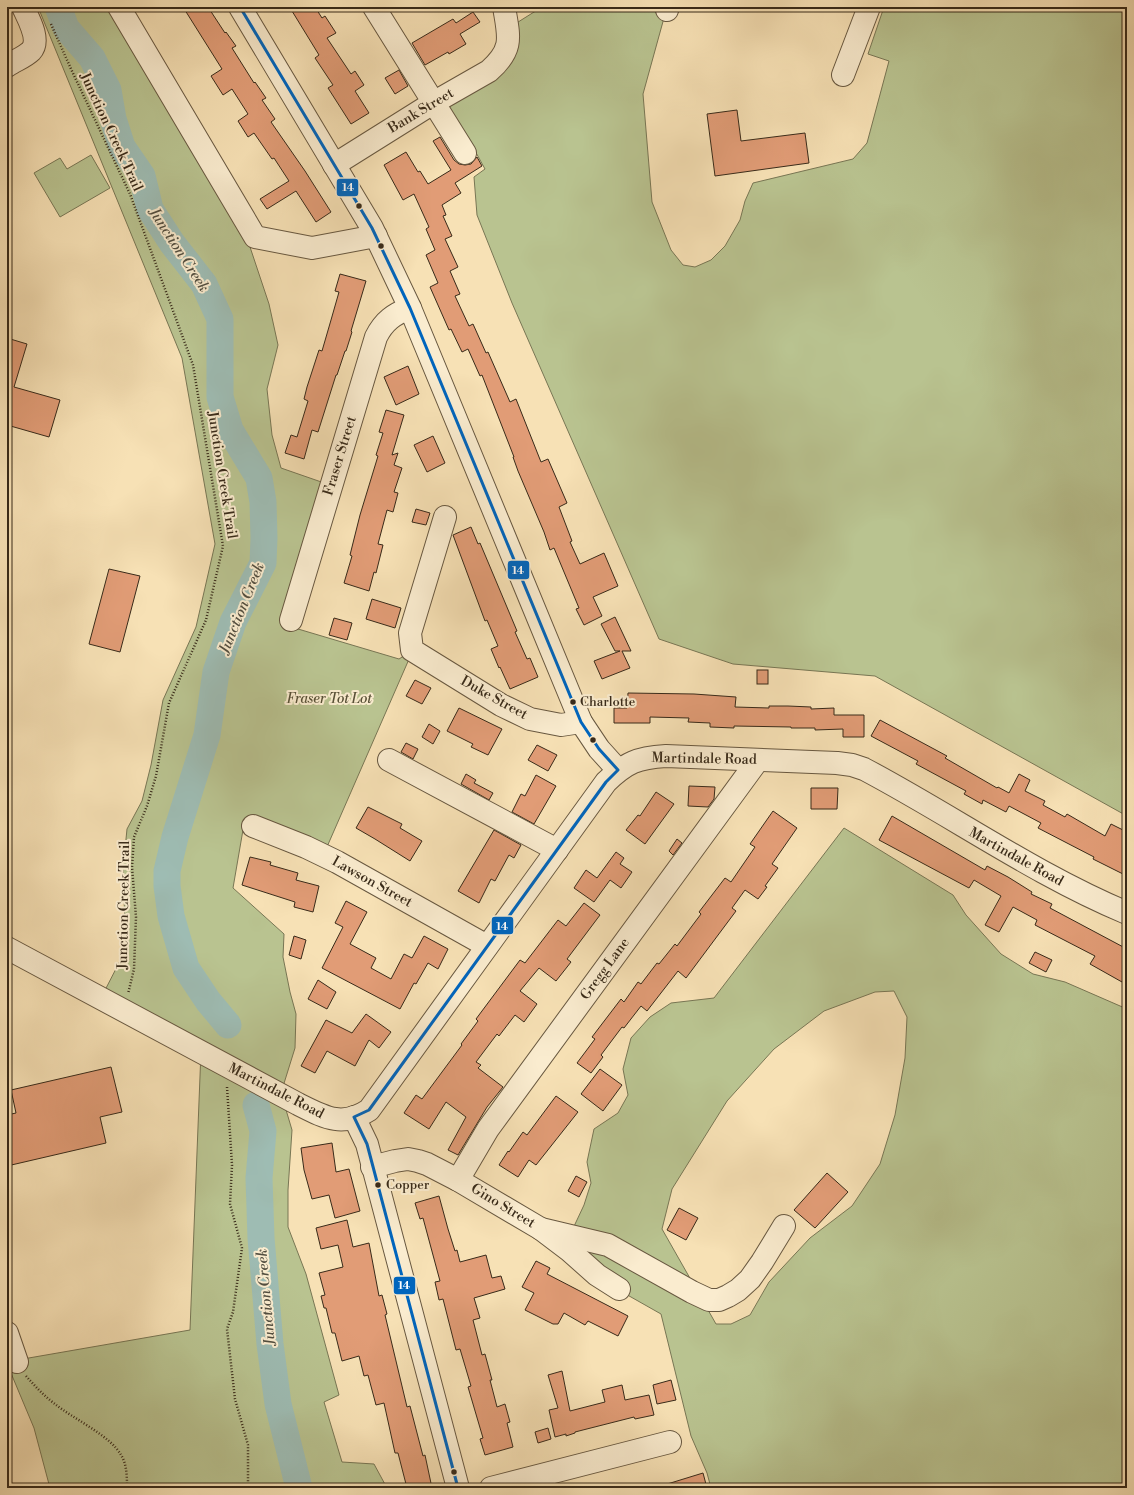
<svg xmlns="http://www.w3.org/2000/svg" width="1134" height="1495" font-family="'Libre Bodoni',serif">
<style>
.green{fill:#b9c390;stroke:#787654;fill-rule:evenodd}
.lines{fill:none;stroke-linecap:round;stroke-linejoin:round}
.river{stroke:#9ebcb3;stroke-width:27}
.building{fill:#e19c76;stroke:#382a19}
.minor-casing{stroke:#685840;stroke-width:24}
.path{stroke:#382a19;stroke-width:2.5;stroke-dasharray:1 2;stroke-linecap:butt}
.minor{stroke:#faeccf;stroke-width:22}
.bus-1-casing{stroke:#faeccf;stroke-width:6}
.bus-1{stroke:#0065bd;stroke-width:3}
.bus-dot{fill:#382a19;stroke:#faeccf;stroke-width:1.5}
.labels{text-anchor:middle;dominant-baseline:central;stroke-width:4;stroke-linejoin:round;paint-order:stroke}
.bus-label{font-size:13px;fill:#382a19;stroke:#faeccf;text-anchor:start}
.street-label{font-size:14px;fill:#382a19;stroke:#faeccf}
.park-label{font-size:14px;font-style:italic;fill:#585037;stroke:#faeccf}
.water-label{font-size:15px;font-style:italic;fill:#524e40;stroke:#faeccf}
.line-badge{stroke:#faeccf;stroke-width:1.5}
.badge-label{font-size:11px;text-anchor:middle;font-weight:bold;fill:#fff}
</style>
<rect width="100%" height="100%" fill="#f7e1b5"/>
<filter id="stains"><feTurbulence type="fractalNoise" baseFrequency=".005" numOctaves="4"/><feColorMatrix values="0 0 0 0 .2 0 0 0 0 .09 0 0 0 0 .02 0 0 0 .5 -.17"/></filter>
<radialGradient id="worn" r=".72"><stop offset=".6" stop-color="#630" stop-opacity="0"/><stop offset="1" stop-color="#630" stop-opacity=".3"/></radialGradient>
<g class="green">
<polygon points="38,7 115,7 249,244 269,304 278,345 267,389 272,435 281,468 330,485 288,626 399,659 413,650 323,856 244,824 233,888 284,934 283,957 290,992 296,1014 295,1048 281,1093 292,1130 288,1190 288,1227 306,1274 339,1395 324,1402 342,1462 374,1464 387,1488 50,1488 34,1428 8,1366 23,1359 190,1330 201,1051 102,996 121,959 125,927 123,869 127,829 142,801 151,765 163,700 196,627 215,544 182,358"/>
<polygon points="542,7 667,7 643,94 652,202 671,250 683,265 695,267 711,260 725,246 740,220 745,201 753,183 853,159 867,143 889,61 868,54 884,7 1127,7 1127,10 1123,16 1127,23 1127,816 875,676 733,664 659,639 512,303 477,215 474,177 485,169 474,149 432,103 489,70 507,29"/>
<polygon points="91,155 110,188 60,217 34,173 60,158 67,169"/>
<path d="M844 828 953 895 966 915 1001 954 1033 974 1065 982 1127 1009V1488H711L707 1473 691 1436 661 1314 608 1284 569 1237 584 1205 591 1183 587 1162 594 1129 618 1113 628 1095 623 1069 631 1038 650 1017 671 1003 714 998ZM894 991 907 1017 905 1058 895 1115 880 1164 852 1206 810 1238 769 1282 750 1315 731 1324H716L662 1229 672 1189 727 1101 774 1049 824 1011 875 992Z"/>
</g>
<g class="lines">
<g class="river">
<polyline points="58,7 66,28 92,58 108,90 113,119 122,147 142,176 150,209 172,243 204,284 220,319 220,397 230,430 259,478 263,502 264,538 263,563 233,622 216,672 207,735 175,837 167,871 167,886 171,916 186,968 208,1001 228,1025"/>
<polyline points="256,1105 263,1131 259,1178 261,1238 270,1344 278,1404 299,1488"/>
</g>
</g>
<g class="building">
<polygon points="183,7 208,7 225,33 226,32 236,46 232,48 254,83 255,82 266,98 262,100 275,119 271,122 305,171 331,212 316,222 296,191 267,209 260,199 289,181 274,158 272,159 254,133 248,137 238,121 248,114 232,89 223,95 211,76 222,69"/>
<polygon points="298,7 315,7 322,18 325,16 336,33 327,38 351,74 355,71 364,85 355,91 369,113 351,124 328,88 333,85 315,58 319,55 292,11"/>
<polygon points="473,12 480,22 460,34 466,44 449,54 448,52 425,65 412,43 453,19 456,23"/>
<polygon points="399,70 408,86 395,94 385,78"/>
<polygon points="737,110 741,141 805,133 809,163 715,176 707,114"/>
<polygon points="440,137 454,160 459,164 465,165 471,164 477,157 482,166 455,183 461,193 442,205 446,215 443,216 452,236 445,239 458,267 450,271 460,294 455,296 469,326 473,324 486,353 488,352 510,402 516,399 541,462 548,459 567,503 559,507 572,541 570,542 580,564 604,553 618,586 593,597 602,616 584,625 576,609 579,608 554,548 550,550 544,532 518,471 513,457 514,457 482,375 480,376 468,349 462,352 451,329 449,330 430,287 438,283 426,255 435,250 426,229 429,227 414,194 403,200 384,165 406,152 418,172 420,171 428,184 451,170 433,141"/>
<polygon points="340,274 366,281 351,331 352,332 346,351 345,351 337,375 336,375 318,432 312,430 304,459 285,453 291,435 297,437 308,401 304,399 307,387 319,350 322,351 331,320 339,292 335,291"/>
<polygon points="7,338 27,344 14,387 60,400 49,437 7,425"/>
<polygon points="408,366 419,394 396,405 384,377"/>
<polygon points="386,410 404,415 392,455 398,453 394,465 402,468 394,492 398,493 393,512 387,510 378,544 383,545 376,573 374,572 369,591 344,583 352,556 350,555 360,515 378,456 376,455 383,433 379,432"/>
<polygon points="433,436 445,463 427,472 414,445"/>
<polygon points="416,509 430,513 426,525 412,522"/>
<polygon points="471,527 478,544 480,543 488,562 517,631 515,632 527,659 530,658 538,677 510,689 500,667 499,668 491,649 498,646 487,620 485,621 453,535"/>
<polygon points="109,569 140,576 120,652 89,644"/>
<polygon points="372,599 401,608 395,628 366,619"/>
<polygon points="615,617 631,651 622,651 630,668 602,679 594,661 620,651 615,651 601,624"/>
<polygon points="334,618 352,623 347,640 329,635"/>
<rect x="757" y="670" width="11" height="14"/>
<polygon points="415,680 431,688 422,704 406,696"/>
<polygon points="628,693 694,694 736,697 735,707 769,708 769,706 788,706 811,707 811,709 834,708 834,715 864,715 864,737 843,737 843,729 815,730 815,728 791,728 791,727 734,726 734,728 710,727 710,723 688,722 689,718 650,717 650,723 614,723 614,708 627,708"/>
<polygon points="459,708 502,729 488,755 471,747 473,744 447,731"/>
<polygon points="880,720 947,756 945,758 997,788 998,787 1009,793 1019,774 1030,780 1025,791 1045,801 1043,805 1065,817 1067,814 1105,836 1111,824 1127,832 1127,876 1093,859 1094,857 1038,828 1041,823 1009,806 1006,812 983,800 982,804 964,794 966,791 916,764 918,761 871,736"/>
<polygon points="429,724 440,731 433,744 422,737"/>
<polygon points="406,743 418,749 413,759 401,752"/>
<polygon points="537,745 557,755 548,771 528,760"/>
<polygon points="466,774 476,780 474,783 493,793 489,800 461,784"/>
<polygon points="536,775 556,786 534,824 512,812 521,794 525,796"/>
<polygon points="689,786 715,787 714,799 708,807 688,806"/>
<polygon points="811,788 838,788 837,809 811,809"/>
<polygon points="656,792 674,804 645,844 626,830 638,815 640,816"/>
<polygon points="368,807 402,824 400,828 422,841 410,861 375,839 356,828"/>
<polygon points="773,811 797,828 772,864 778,868 765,886 767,887 758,899 745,890 732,908 736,911 686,978 678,971 647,1011 641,1006 624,1028 622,1027 601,1055 603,1057 591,1073 577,1063 595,1039 592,1037 621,999 624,1002 638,982 641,984 657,963 659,964 675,944 677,946 701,914 699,912 725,878 731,882 755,847 750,844"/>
<polygon points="892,816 985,870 987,866 1008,877 1032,892 1031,894 1052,904 1050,908 1127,949 1127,973 1122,982 1090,964 1095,956 1035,925 1037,920 1013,907 999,932 985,925 1001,896 974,880 969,888 879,840"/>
<polygon points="494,830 521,845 514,858 509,855 495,881 491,879 479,903 458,891"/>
<polygon points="677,839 682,843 673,855 669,851"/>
<polygon points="616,852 624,858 620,864 632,872 621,888 610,880 594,902 574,888 586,870 597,878"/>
<polygon points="250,857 271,862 270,865 298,873 296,880 319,886 313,912 294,907 295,902 242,885"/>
<polygon points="346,901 367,912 350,944 376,958 371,968 391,979 404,954 412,958 424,936 448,949 438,969 428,963 416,984 414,983 400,1009 322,968 343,927 335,923"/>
<polygon points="584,903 600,915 567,959 571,962 556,981 539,968 520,991 537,1004 524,1022 515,1015 499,1036 497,1034 476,1062 481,1065 478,1068 503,1087 487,1107 458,1155 448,1150 466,1117 446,1102 429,1129 404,1113 416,1095 422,1099 462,1045 461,1044 478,1021 476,1019 520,960 525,963 558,920 566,926"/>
<polygon points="294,936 306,940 301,959 289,955"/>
<polygon points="1035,952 1052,960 1046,972 1029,963"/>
<polygon points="318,980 336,992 327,1009 308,999"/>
<polygon points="366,1014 391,1032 379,1048 369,1040 355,1066 327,1051 315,1073 301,1066 326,1020 352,1033"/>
<polygon points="111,1067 122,1112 100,1117 106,1143 7,1166 7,1115 16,1113 11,1090"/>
<polygon points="600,1069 622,1085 603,1111 581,1094"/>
<polygon points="556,1096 578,1112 536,1165 529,1160 518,1177 499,1165 508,1151 509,1152 523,1132 527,1135"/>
<polygon points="332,1143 336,1172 349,1169 360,1211 335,1218 329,1195 312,1199 304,1170 301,1148"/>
<polygon points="827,1173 848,1192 815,1228 794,1210"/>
<polygon points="576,1176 587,1182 579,1197 568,1191"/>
<polygon points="439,1196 448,1229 455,1251 457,1250 460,1262 486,1255 492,1278 501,1276 505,1289 474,1298 480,1318 473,1320 482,1355 485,1354 492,1380 490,1380 497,1407 505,1404 510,1422 507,1423 513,1447 485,1455 480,1439 483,1438 468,1387 471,1386 460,1349 456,1350 443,1299 439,1300 435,1282 440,1281 423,1218 420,1219 415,1203"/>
<polygon points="679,1208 698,1218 686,1240 667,1230"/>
<polygon points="347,1220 353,1247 369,1243 379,1296 382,1295 387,1314 385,1315 407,1407 410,1406 423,1456 425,1455 432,1488 407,1488 398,1453 395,1453 384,1403 376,1405 368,1375 364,1376 359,1356 342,1361 335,1333 332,1333 326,1308 324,1308 321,1296 325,1295 319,1273 343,1267 338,1245 321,1249 316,1228"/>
<polygon points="536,1261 550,1268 547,1274 628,1316 618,1336 588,1321 585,1325 564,1313 558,1324 553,1324 525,1310 534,1293 522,1287"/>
<polygon points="562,1371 570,1411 605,1402 602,1390 622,1385 625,1400 649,1395 654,1415 635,1419 634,1417 575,1432 575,1433 566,1436 566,1434 555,1437 549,1410 558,1408 548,1375"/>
<polygon points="671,1380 676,1400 657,1404 653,1385"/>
<polygon points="548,1428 551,1439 538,1443 535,1432"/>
<polygon points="703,1473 707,1488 664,1488 664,1485"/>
</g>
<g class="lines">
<g class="minor-casing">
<g id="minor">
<polyline points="119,7 255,237 312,248 376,236"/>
<polyline points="240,7 372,228 410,308 581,722 599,749 618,770"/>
<polyline points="374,7 465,153"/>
<polyline points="667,10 668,7"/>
<path d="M7 66C14 61 25 57 31 51 41 40 28 18 23 7"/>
<polyline points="843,75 869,7"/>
<path d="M334 165 433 103 489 71C514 49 509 37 504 7"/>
<polyline points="445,517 410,633 412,650 501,705 530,719 561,725 581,722"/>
<path d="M291 620 376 337C384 321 394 314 410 308"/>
<polyline points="389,760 557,850"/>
<polyline points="253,826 306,847 337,862 487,946"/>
<path d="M7 948 298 1104C324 1117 342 1128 369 1110L606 782C627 762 637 758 666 756L837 763 852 765 864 769C953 816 1034 874 1127 913"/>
<polyline points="354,1117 367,1144 458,1488"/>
<polyline points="372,1167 395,1161 408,1159 418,1161 427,1164 458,1180 541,1229 570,1251 597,1275 619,1289"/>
<polyline points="458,1180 488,1129 758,760"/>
<polyline points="541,1229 608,1245 692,1292 709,1300 719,1300 728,1296 738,1290 750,1279 762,1262 784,1226"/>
<polyline points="7,1333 17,1362"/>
<polyline points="491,1488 670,1442"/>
</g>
</g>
<g class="path">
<polyline points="51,24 71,69 130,194 193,365 223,546 206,620 169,703 156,776 147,806 134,837 132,867 136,917 134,969 128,994"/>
<polyline points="227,1087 232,1165 230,1204 242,1248 233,1312 227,1329 235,1399 248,1445 248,1484 250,1488"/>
<path d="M26 1376C35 1386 44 1396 55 1404 72 1418 111 1436 121 1455 127 1464 127 1478 127 1488"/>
</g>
<use href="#minor" class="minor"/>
<g class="bus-1-casing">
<polyline id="bus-1" points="240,7 372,228 410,308 581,722 599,749 618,770 606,782 369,1110 354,1117 367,1144 458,1488"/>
</g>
<use href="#bus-1" class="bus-1"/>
</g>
<g class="bus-dot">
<circle cx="359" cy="206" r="3.5"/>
<circle cx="381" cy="246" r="3.5"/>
<circle cx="573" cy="702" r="3.5"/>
<circle cx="593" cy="740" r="3.5"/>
<circle cx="378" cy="1185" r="3.5"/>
<circle cx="454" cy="1472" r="3.5"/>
</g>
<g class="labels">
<g class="bus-label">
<text x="580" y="702">Charlotte</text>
<text x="386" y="1185">Copper</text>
</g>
<g class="street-label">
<text transform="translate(421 111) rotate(-31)">Bank Street</text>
<text transform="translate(111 132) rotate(65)">Junction Creek Trail</text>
<text transform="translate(340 456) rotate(-73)">Fraser Street</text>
<text transform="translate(222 475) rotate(81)">Junction Creek Trail</text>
<text transform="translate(494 698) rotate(29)">Duke Street</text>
<text transform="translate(704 759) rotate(1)">Martindale Road</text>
<text transform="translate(1016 857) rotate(29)">Martindale Road</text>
<text transform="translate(372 882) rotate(29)">Lawson Street</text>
<text transform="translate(124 905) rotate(-89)">Junction Creek Trail</text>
<text transform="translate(605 969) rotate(-54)">Gregg Lane</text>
<text transform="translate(276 1091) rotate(27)">Martindale Road</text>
<text transform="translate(503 1206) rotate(31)">Gino Street</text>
</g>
<g class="park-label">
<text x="329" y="699">Fraser Tot Lot</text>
</g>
<g class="water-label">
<text transform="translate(179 250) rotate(57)">Junction Creek</text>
<text transform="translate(242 608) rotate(-68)">Junction Creek</text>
<text transform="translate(266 1297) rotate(-95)">Junction Creek</text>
</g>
</g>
<g class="line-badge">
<rect x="336" y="178" width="23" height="19" rx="4" fill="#0065bd"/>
<rect x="507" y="560" width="23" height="20" rx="4" fill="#0065bd"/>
<rect x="491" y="916" width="23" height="19" rx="4" fill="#0065bd"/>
<rect x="393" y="1276" width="23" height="19" rx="4" fill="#0065bd"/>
</g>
<g class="badge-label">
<text x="348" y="191">14</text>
<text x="518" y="574">14</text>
<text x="502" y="930">14</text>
<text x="404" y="1289">14</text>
</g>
<rect width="1134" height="1495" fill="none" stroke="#f7e1b5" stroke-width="24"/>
<rect x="8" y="8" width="1118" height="1479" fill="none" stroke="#382a19" stroke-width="2"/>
<rect x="12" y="12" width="1110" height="1471" fill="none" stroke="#382a19"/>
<rect width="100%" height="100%" filter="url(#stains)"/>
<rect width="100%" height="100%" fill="url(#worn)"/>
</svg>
